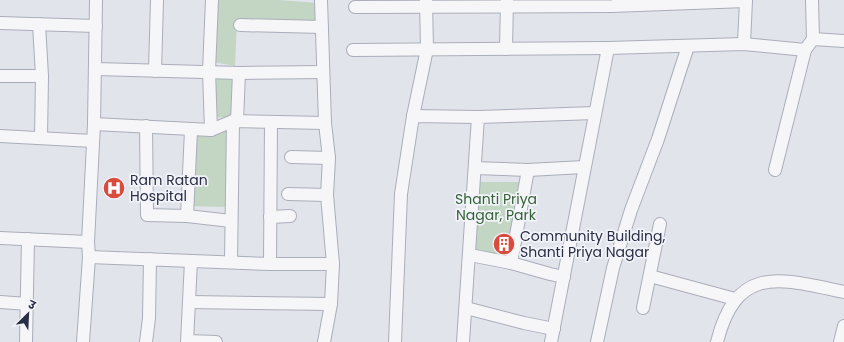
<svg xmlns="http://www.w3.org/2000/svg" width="844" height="342" font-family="Poppins,'Noto Sans Devanagari',sans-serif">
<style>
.green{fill:#c3d6c3}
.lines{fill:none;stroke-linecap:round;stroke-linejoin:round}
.minor-casing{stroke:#aaadba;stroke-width:14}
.minor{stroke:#f6f6f9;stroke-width:12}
.labels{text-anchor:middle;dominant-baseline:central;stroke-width:3.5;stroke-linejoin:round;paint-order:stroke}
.poi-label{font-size:14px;fill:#292d45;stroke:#f2f4f9;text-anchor:start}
.park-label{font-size:14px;fill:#356236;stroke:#f2f4f9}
</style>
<rect width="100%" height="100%" fill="#e2e4ec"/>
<g class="green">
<polygon points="216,0 278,0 319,3 318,23 237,21 235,66 213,62"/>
<polygon points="213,70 235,73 234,118 213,117"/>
<polygon points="188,126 230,128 228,207 186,206"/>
<polygon points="478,182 521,182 505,266 469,260"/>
</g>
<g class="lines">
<g class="minor-casing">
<g id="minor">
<polyline points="321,0 325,123 329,158 327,195 333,264 331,304 324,342"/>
<polyline points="812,0 813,39"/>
<polyline points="355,7 612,6 746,1"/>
<polyline points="0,23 96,26"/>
<polyline points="39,24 42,76 41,138"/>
<polyline points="240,25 322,27"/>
<polyline points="744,44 746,0"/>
<polyline points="506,49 507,0"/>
<polyline points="353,50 608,48 744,44 805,50 813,39 844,41"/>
<polyline points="96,69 239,73 323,72"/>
<polyline points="155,71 157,0"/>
<polyline points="0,76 42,76"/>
<polyline points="413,116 427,49 426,0"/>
<polyline points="237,121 239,73"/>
<polyline points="94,124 211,130 233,121 325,123"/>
<polyline points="146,126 147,215 187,216 231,221"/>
<polyline points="211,130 209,71 212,0"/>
<polyline points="0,136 93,141"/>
<polyline points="291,157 329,158"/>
<polyline points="475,168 528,170 584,167"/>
<polyline points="775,170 805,50"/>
<polyline points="288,194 327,195"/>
<polyline points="187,216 191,130"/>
<polyline points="270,217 290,216"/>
<polyline points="0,238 88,242"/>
<polyline points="470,255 511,263 550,274 564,277"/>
<polyline points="89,257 270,264 333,264"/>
<polyline points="231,262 233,121"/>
<polyline points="511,263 528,170"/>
<polyline points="270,264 271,123"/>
<polyline points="650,276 735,299"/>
<polyline points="0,302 28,304"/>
<polyline points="189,302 331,304"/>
<polyline points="466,308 524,323 554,329"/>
<polyline points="643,308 660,224"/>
<polyline points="187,341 216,342"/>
<polyline points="26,342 28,239"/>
<polyline points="83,342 89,257 88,242 94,124 96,0"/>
<polyline points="146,342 149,318 150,259"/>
<polyline points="187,342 191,261"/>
<polyline points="395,342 401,194 413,116 478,117"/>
<polyline points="463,342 478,117 595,113"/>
<polyline points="551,342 608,48"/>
<polyline points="597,342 613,268 631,210 658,139 688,46"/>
<path d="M717 342C737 263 781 279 844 292"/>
<polyline points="840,342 844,326"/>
</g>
</g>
<use href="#minor" class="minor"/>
</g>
<defs>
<g id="hospital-disc" transform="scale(1.15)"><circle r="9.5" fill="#d94a3f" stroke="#f2f4f9"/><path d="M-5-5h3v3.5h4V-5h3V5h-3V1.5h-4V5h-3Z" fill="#fff"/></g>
<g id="building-disc" transform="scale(1.15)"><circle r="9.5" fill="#d94a3f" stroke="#f2f4f9"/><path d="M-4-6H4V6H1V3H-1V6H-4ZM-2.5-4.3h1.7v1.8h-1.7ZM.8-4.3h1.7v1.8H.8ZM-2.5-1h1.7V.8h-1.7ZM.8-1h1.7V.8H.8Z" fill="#fff"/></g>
</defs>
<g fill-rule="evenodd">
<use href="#hospital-disc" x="114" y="188"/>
<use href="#building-disc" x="504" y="244"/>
</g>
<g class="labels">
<g class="poi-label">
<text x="130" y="180">Ram Ratan<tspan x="130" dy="16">Hospital</tspan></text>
<text x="520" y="236">Community Building,<tspan x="520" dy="16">Shanti Priya Nagar</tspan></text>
</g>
<g class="park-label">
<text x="496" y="199">Shanti Priya<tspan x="496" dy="16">Nagar, Park</tspan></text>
</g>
</g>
<g transform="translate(28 314) rotate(24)" stroke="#f2f4f9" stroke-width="3" paint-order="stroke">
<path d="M0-3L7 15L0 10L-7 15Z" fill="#292d45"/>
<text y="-6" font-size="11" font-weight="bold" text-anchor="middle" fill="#292d45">उ</text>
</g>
</svg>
